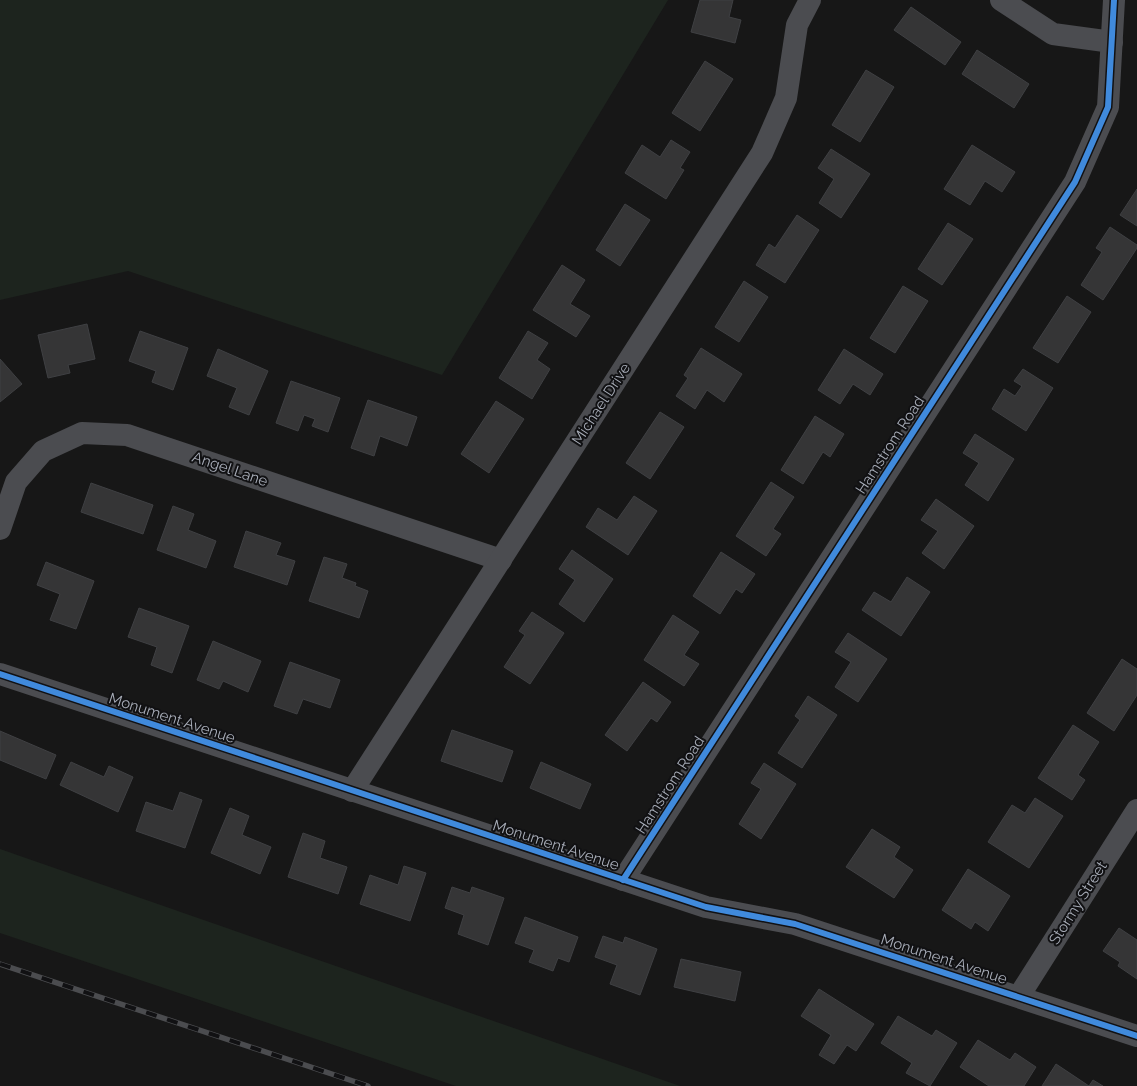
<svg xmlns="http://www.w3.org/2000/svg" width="1137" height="1086" font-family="Raleway,sans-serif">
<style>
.green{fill:#1d241e}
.building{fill:#353536;stroke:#3f4043}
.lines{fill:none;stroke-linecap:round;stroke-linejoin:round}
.minor{stroke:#4b4c50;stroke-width:22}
.rail-casing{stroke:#4b4c4f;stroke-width:5.5}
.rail{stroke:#111113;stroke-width:4;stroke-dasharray:11;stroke-linecap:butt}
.cycleway-casing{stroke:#111113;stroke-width:9}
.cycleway{stroke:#408adc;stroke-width:6}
.labels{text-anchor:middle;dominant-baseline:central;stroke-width:4;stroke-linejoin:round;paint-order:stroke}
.street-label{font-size:15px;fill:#a8adb8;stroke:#111113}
</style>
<rect width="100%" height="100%" fill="#171717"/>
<g class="green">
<polygon points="0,0 668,0 442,375 128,271 0,300"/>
<polygon points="0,849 680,1086 456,1086 0,933"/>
</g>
<g class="building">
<polygon points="700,0 733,0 729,17 741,20 735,43 691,32"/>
<polygon points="911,7 961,42 945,65 894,30"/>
<polygon points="977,50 1029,84 1014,108 962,74"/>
<polygon points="705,61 733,79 700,131 672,113"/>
<polygon points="866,70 894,87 860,142 832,125"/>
<polygon points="671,140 690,152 680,168 684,170 666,199 625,173 642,145 660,157"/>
<polygon points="972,145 1015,172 1002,192 985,181 970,205 944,189"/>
<polygon points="831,149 870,174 841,218 819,203 834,179 818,168"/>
<polygon points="1137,189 1137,226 1120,215"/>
<polygon points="625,204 650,220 620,266 596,250"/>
<polygon points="797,215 819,230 785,283 756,265 769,244 775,248"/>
<polygon points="948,223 973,239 942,285 918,269"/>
<polygon points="1110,227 1137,245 1137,248 1103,300 1081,285 1102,252 1096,248"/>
<polygon points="562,265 585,280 570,304 590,316 576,337 533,310"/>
<polygon points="744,281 768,297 739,342 715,327"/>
<polygon points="903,286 928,301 895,353 870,338"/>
<polygon points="1067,296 1091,312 1058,363 1033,348"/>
<polygon points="87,324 95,359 68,365 70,373 48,378 38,335"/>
<polygon points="140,331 188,348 173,390 152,382 156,371 129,361"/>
<polygon points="528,331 548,343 537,360 550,369 532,399 499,378"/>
<polygon points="701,348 742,374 724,402 707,390 695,409 676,396 688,378 684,375"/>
<polygon points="218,349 268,371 249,415 229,407 237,388 207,376"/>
<polygon points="844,349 883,374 870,395 853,384 840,404 818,390"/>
<polygon points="0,359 22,384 0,402"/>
<polygon points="1023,369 1053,388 1026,431 992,409 1004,389 1015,396 1022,386 1014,381"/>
<polygon points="291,381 340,398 328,432 312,426 315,419 304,415 298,431 276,423"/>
<polygon points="368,400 417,417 407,446 380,436 374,456 351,448"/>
<polygon points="496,401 524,419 489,473 461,454"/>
<polygon points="660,412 684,427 650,479 626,463"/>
<polygon points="815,416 844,434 830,457 823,452 803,484 781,470"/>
<polygon points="975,434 1014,459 988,501 965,485 979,463 963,453"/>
<polygon points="771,482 794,497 773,529 781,534 766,556 736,536"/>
<polygon points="91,483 153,505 143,534 81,512"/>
<polygon points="634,496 657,511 628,555 586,527 598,508 617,520"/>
<polygon points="936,499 974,526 944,569 922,553 938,531 921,520"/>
<polygon points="173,506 194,514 188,530 216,541 206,568 157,550"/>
<polygon points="246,531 281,543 276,555 295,561 287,585 234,567"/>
<polygon points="572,550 613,579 584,622 559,604 575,580 559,569"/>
<polygon points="721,552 755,574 742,593 736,589 720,614 693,596"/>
<polygon points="324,557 347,564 342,578 356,583 355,586 368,591 359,618 309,601"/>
<polygon points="46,562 94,581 76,629 50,620 60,594 37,585"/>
<polygon points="907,577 930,592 901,636 862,610 874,592 891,602"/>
<polygon points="139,608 189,626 172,673 151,665 157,647 128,637"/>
<polygon points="532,612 564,633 530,684 504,667 525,635 519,631"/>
<polygon points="673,615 699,632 684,655 699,664 684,686 644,660"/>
<polygon points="848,633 887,659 858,702 835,687 851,662 835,652"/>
<polygon points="213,641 261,661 248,692 223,681 219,689 197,680"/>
<polygon points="1122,659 1137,669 1137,695 1114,731 1087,713"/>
<polygon points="290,662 340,680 330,708 303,699 297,714 274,706"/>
<polygon points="643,682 671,702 657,722 651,718 627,751 605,735"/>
<polygon points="808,696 837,715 802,768 778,753 800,720 795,716"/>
<polygon points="1073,725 1099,742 1078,775 1085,780 1072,800 1038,778"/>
<polygon points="452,730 513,751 502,782 441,761"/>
<polygon points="0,731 56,755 46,779 0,760"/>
<polygon points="71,762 104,777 109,766 133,777 118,812 60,785"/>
<polygon points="541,762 591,784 580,809 530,788"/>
<polygon points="764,763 796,784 761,839 739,824 761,789 751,783"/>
<polygon points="180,792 202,800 185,848 136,831 146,802 173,811"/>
<polygon points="1035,798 1063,816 1029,868 988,842 1012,805 1025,813"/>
<polygon points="230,808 249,816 242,835 271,847 260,874 211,853"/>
<polygon points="872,829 900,847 894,857 913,870 894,898 846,867"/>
<polygon points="303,833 325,841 320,858 347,867 338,894 288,877"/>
<polygon points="404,866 426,873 410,921 360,904 370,875 398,885"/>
<polygon points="968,869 1010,896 988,931 975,922 971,929 942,910"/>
<polygon points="452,887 470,893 472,887 504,898 488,945 458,934 464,915 445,908"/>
<polygon points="525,917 578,937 569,962 558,958 553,971 529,962 534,950 515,943"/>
<polygon points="1119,928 1137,940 1137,979 1118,966 1120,962 1103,951"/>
<polygon points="603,936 623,943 625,937 657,949 640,995 610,984 617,965 595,957"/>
<polygon points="681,959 741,972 735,1001 674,987"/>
<polygon points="819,989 874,1024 856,1051 847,1045 834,1064 819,1055 831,1035 801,1016"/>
<polygon points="898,1016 932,1036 936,1030 957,1043 930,1086 906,1073 912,1063 881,1043"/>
<polygon points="978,1040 1010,1060 1015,1053 1036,1067 1024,1086 989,1086 960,1067"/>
<polygon points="1056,1064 1089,1086 1093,1080 1103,1086 1042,1086"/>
</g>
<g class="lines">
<g class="minor">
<polyline points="1001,0 1053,34 1112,42"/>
<polyline points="0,529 16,482 43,451 82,433 127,435 501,560"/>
<polyline points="0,674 706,907 795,924 1137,1036"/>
<polyline points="352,791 762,153 786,98 797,25 810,0"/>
<polyline points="623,880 1075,182 1108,107 1114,0"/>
<polyline points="1019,996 1137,810"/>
</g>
<g class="rail-casing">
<polyline id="rail" points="0,964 368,1086"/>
</g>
<use href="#rail" class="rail"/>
<g class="cycleway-casing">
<g id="cycleway">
<polyline points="0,674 706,907 795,924 1137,1036"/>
<polyline points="623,880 1075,182 1108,107 1114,0"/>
</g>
</g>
<use href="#cycleway" class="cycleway"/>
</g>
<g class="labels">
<g class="street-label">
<text transform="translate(601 404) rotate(-57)">Michael Drive</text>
<text transform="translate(890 445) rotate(-57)">Hamstrom Road</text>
<text transform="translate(230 469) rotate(19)">Angel Lane</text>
<text transform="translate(172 718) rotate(18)">Monument Avenue</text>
<text transform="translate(670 785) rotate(-57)">Hamstrom Road</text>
<text transform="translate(556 845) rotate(18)">Monument Avenue</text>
<text transform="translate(1078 903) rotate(-58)">Stormy Street</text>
<text transform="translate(944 959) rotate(18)">Monument Avenue</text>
</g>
</g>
</svg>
